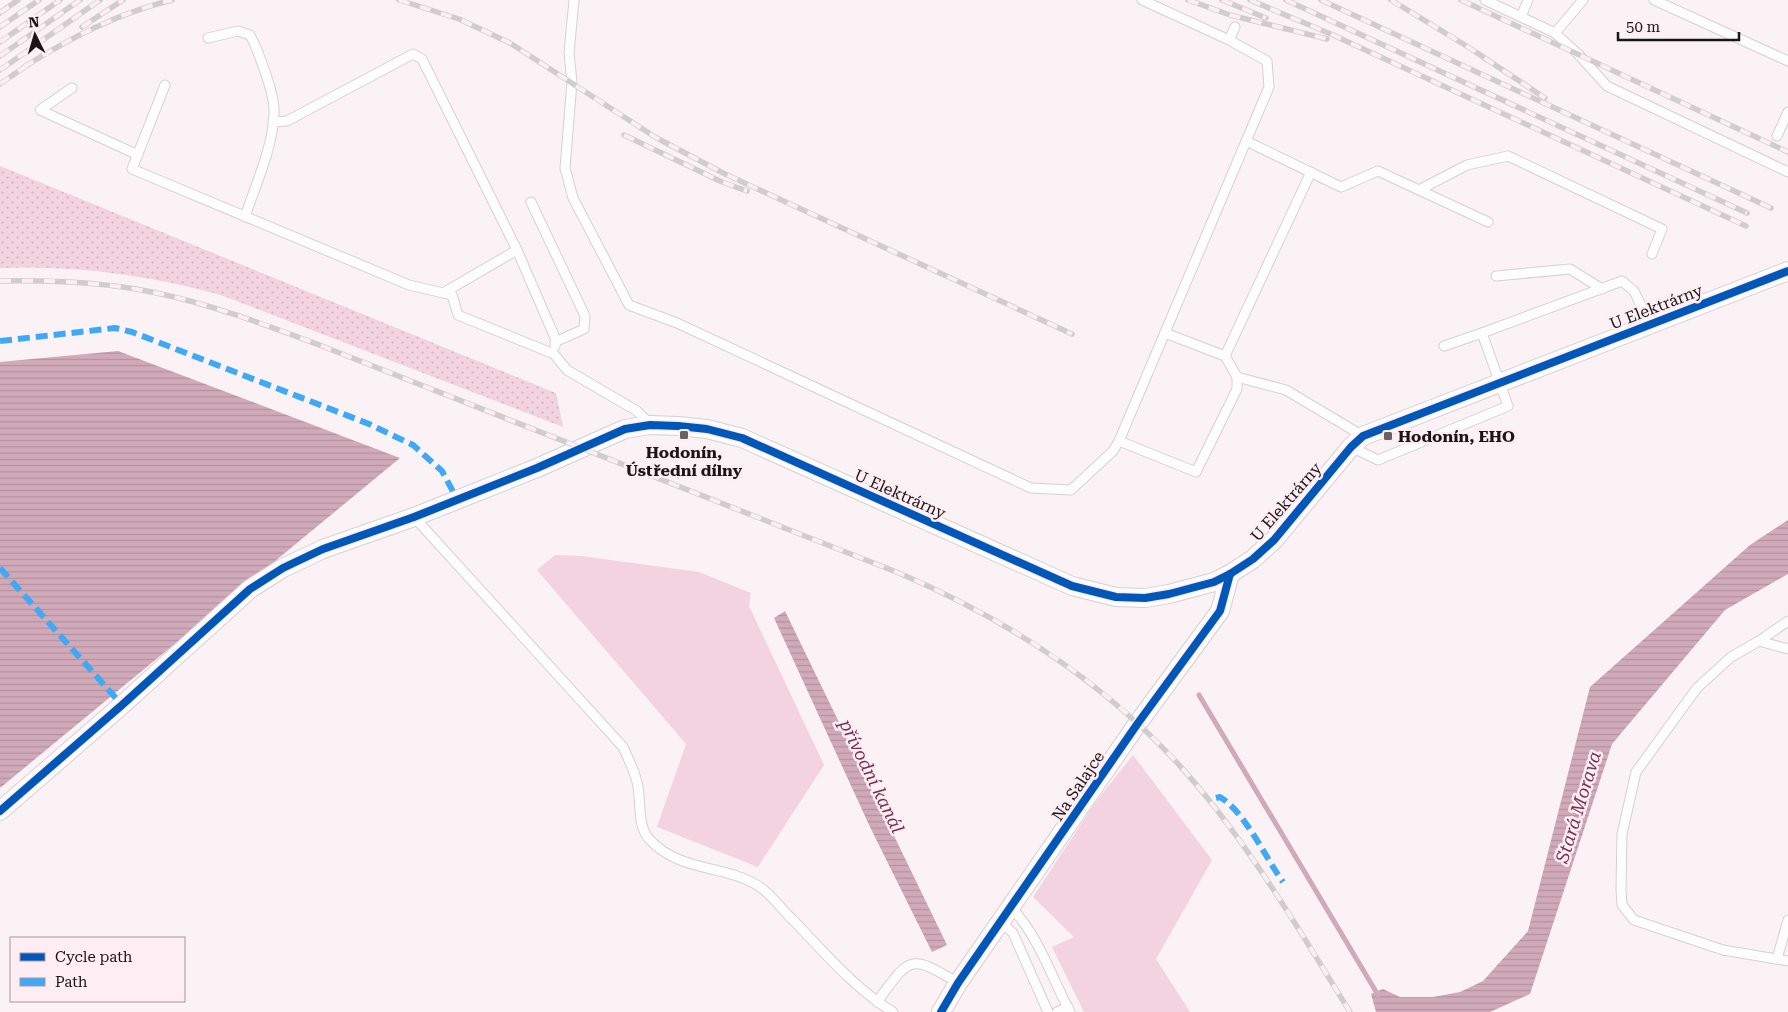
<svg xmlns="http://www.w3.org/2000/svg" width="1788" height="1012" font-family="'Roboto Serif',serif">
<style>
.grass{fill:url(#grass-dots)}
.green{fill:#f3d3df}
.water{fill:url(#water-rules)}
.lines{fill:none;stroke-linecap:round;stroke-linejoin:round}
.stream{stroke:#d1aab9;stroke-width:5}
.lane-casing{stroke:#d7d0d2;stroke-width:11}
.street-casing{stroke:#d7d0d2;stroke-width:20}
.lane{stroke:#fefdfe;stroke-width:9}
.street{stroke:#fefdfe;stroke-width:18}
.rail-casing{stroke:#d0cdcf;stroke-width:5.5}
.rail{stroke:#feeef4;stroke-width:4;stroke-dasharray:11;stroke-linecap:butt}
.quiet{stroke:#3fa9f5;stroke-width:6;stroke-dasharray:12 6;stroke-linecap:butt}
.cycleway-casing{stroke:#feeef4;stroke-width:11}
.cycleway{stroke:#0057b8;stroke-width:8}
.poi-dot{fill:#686265;stroke:#feeef4;stroke-width:2}
.labels{text-anchor:middle;dominant-baseline:central;stroke-width:5;stroke-linejoin:round;paint-order:stroke}
.street-label{font-size:16px;fill:#1a1517;stroke:#feeef4}
.poi-label{font-size:16px;font-weight:bold;fill:#1a1517;stroke:#feeef4;text-anchor:start}
.water-label{font-size:18px;font-style:italic;fill:#733250;stroke:#feeef4}
</style>
<defs>
<pattern id="grass-dots" width="8" height="8" patternUnits="userSpaceOnUse" patternTransform="scale(1.25)"><rect width="8" height="8" fill="#f3d3df"/><path d="M2 2h.1M6 6h.1" fill="none" stroke="#d0b4bf" stroke-width="1.8" stroke-linecap="round"/></pattern>
<pattern id="water-rules" width="6" height="5" patternUnits="userSpaceOnUse" patternTransform="scale(1.25)"><rect width="6" height="5" fill="#d1aab9"/><path d="M0 2.5h6" fill="none" stroke="#b3919e"/></pattern>
</defs>
<rect width="100%" height="100%" fill="#faf2f5"/>
<path class="grass" d="M0 166 556 393 563 427 221 295C148 275 76 265 0 268Z"/>
<g class="green">
<polygon points="555,555 581,556 699,572 751,593 749,606 824,765 758,867 657,827 686,744 537,570"/>
<polygon points="1133,755 1212,860 1156,959 1190,1012 1084,1012 1052,947 1074,937 1033,897 1095,803"/>
</g>
<g class="water">
<polygon points="118,351 400,458 0,788 0,362"/>
<polygon points="1788,520 1788,574 1725,610 1612,744 1530,994 1490,1012 1376,1012 1371,994 1383,989 1400,997 1433,997 1460,992 1483,981 1528,931 1590,687 1750,545"/>
<polygon points="785,611 947,945 932,952 870,827 774,618"/>
</g>
<g class="lines">
<polyline class="stream" points="1199,695 1378,995"/>
<g class="lane-casing">
<g id="lane">
<polyline points="574,0 569,53 572,82 565,168 573,198 629,305 677,323 1031,488 1071,490 1113,451 1119,441 1269,87 1267,61 1229,40"/>
<polyline points="1142,0 1229,40 1235,27"/>
<polyline points="1485,0 1555,33 1578,54 1607,86 1788,172"/>
<polyline points="1654,0 1788,61"/>
<polyline points="1521,17 1528,0"/>
<polyline points="1555,33 1583,0"/>
<path d="M208 38 238 31 250 35C258 50 275 95 274 112 274 145 255 186 245 217"/>
<polyline points="165,85 132,169 409,285 452,295 458,315 554,354 567,370 637,411 650,424"/>
<polyline points="72,88 40,110 138,155"/>
<polyline points="273,122 287,121 413,54 422,59 517,250 443,293"/>
<polyline points="1777,136 1788,112"/>
<polyline points="1246,141 1341,187 1378,171 1488,222"/>
<polyline points="1419,190 1467,165 1508,156 1662,229 1652,254"/>
<polyline points="531,202 585,316 584,329 555,342"/>
<polyline points="517,250 556,340 555,346"/>
<polyline points="1496,276 1570,269 1602,289"/>
<polyline points="1165,333 1225,356 1311,172"/>
<polyline points="1444,346 1482,333"/>
<polyline points="1237,377 1286,390 1363,436"/>
<polyline points="1119,441 1196,472 1237,389 1237,377 1225,356"/>
<polyline points="1351,447 1378,460 1508,406 1482,333 1622,281 1634,291 1650,324"/>
<path d="M414 517 623 747C628 758 634 770 637 782 642 801 636 825 650 840 681 873 725 864 760 887 772 895 782 910 793 920 824 952 854 988 893 1012"/>
<polyline points="1788,621 1759,641 1788,649"/>
<polyline points="1759,641 1731,657 1697,688 1636,772 1622,834 1621,889 1622,905 1634,920 1723,950 1788,961"/>
<path d="M1012 908C1040 939 1051 976 1070 1012"/>
<polyline points="1002,923 1013,933 1048,1012"/>
<polyline points="1777,959 1788,920"/>
<path d="M877 1002C910 957 909 953 958 983"/>
<polyline points="1057,1012 1068,1007"/>
</g>
</g>
<g class="street-casing">
<g id="street">
<polyline points="0,811 122,705 250,589 283,568 323,549 414,517 537,468 625,429 650,425 678,426 707,429 742,438 1072,586 1116,597 1145,598 1169,594 1214,582 1230,574 1253,559 1274,540 1351,447 1363,436 1788,271"/>
<polyline points="941,1012 958,983 1138,723 1220,611 1230,574"/>
</g>
</g>
<use href="#lane" class="lane"/>
<use href="#street" class="street"/>
<g class="rail-casing">
<g id="rail">
<polyline points="399,0 459,19 510,43 655,137 723,173 1072,334"/>
<polyline points="1188,0 1230,15 1327,39"/>
<polyline points="1222,0 1266,18"/>
<polyline points="1250,0 1333,35 1746,226"/>
<polyline points="1286,0 1747,213"/>
<polyline points="1321,0 1771,208"/>
<polyline points="1391,0 1465,45 1545,98"/>
<polyline points="1461,0 1788,152"/>
<polyline points="0,13 18,0"/>
<polyline points="0,27 39,0"/>
<polyline points="82,27 123,0"/>
<polyline points="0,42 60,0"/>
<polyline points="0,56 80,0"/>
<path d="M24 67C70 38 118 13 172 0"/>
<polyline points="0,70 100,0"/>
<polyline points="0,84 29,64"/>
<polyline points="624,135 722,182 747,191"/>
<path d="M0 281C51 280 102 282 152 292 211 304 266 325 322 346L899 573C1015 623 1119 691 1200 789 1257 858 1303 936 1350 1012"/>
</g>
</g>
<use href="#rail" class="rail"/>
<g class="quiet">
<polyline points="0,341 115,328 132,332 369,424 413,445 442,471 457,499"/>
<polyline points="0,568 122,705"/>
<path d="M1216 798 1220 797C1245 812 1265 857 1283 882"/>
</g>
<g class="cycleway-casing">
<g id="cycleway">
<polyline points="0,811 122,705 250,589 283,568 323,549 414,517 537,468 625,429 650,425 678,426 707,429 742,438 1072,586 1116,597 1145,598 1169,594 1214,582 1230,574 1253,559 1274,540 1351,447 1363,436 1788,271"/>
<polyline points="941,1012 958,983 1138,723 1220,611 1230,574"/>
</g>
</g>
<use href="#cycleway" class="cycleway"/>
</g>
<g class="poi-dot">
<rect x="679" y="430" width="10" height="10" rx="2.5"/>
<rect x="1383" y="431" width="10" height="10" rx="2.5"/>
</g>
<g class="labels">
<g class="street-label">
<text transform="translate(1656 307) rotate(-21)">U Elektrárny</text>
<text transform="translate(900 494) rotate(24)">U Elektrárny</text>
<text transform="translate(1286 502) rotate(-49)">U Elektrárny</text>
<text transform="translate(1078 786) rotate(-56)">Na Salajce</text>
</g>
<g class="poi-label">
<text x="1398" y="436">Hodonín, EHO</text>
<text x="684" y="452" text-anchor="middle">Hodonín,<tspan x="684" dy="18">Ústřední dílny</tspan></text>
</g>
<g class="water-label">
<text transform="translate(872 776) rotate(64)">přívodní kanál</text>
<text transform="translate(1578 807) rotate(-73)">Stará Morava</text>
</g>
</g>
<rect x="10" y="937" width="175" height="65" fill="#feeef4" stroke="#a3979c"/>
<rect x="20" y="953" width="25" height="8" fill="#0057b8" stroke="#a3979c"/>
<text x="55" y="962" font-size="15" fill="#1a1517">Cycle path</text>
<rect x="20" y="978" width="25" height="8" fill="#3fa9f5" stroke="#a3979c"/>
<text x="55" y="987" font-size="15" fill="#1a1517">Path</text>
<g transform="translate(35 35) rotate(355)" stroke="#feeef4" stroke-width="4" paint-order="stroke">
<path d="M0-4L9 19L0 12L-9 19Z" fill="#1a1517"/>
<text y="-8" font-size="14" font-weight="bold" text-anchor="middle" fill="#1a1517">N</text>
</g>
<path d="M1618 32v8h121v-8" fill="none" stroke="#1a1517" stroke-width="2.5"/>
<text x="1626" y="32" font-size="15" fill="#1a1517" stroke="#feeef4" stroke-width="4" paint-order="stroke">50 m</text>
</svg>
